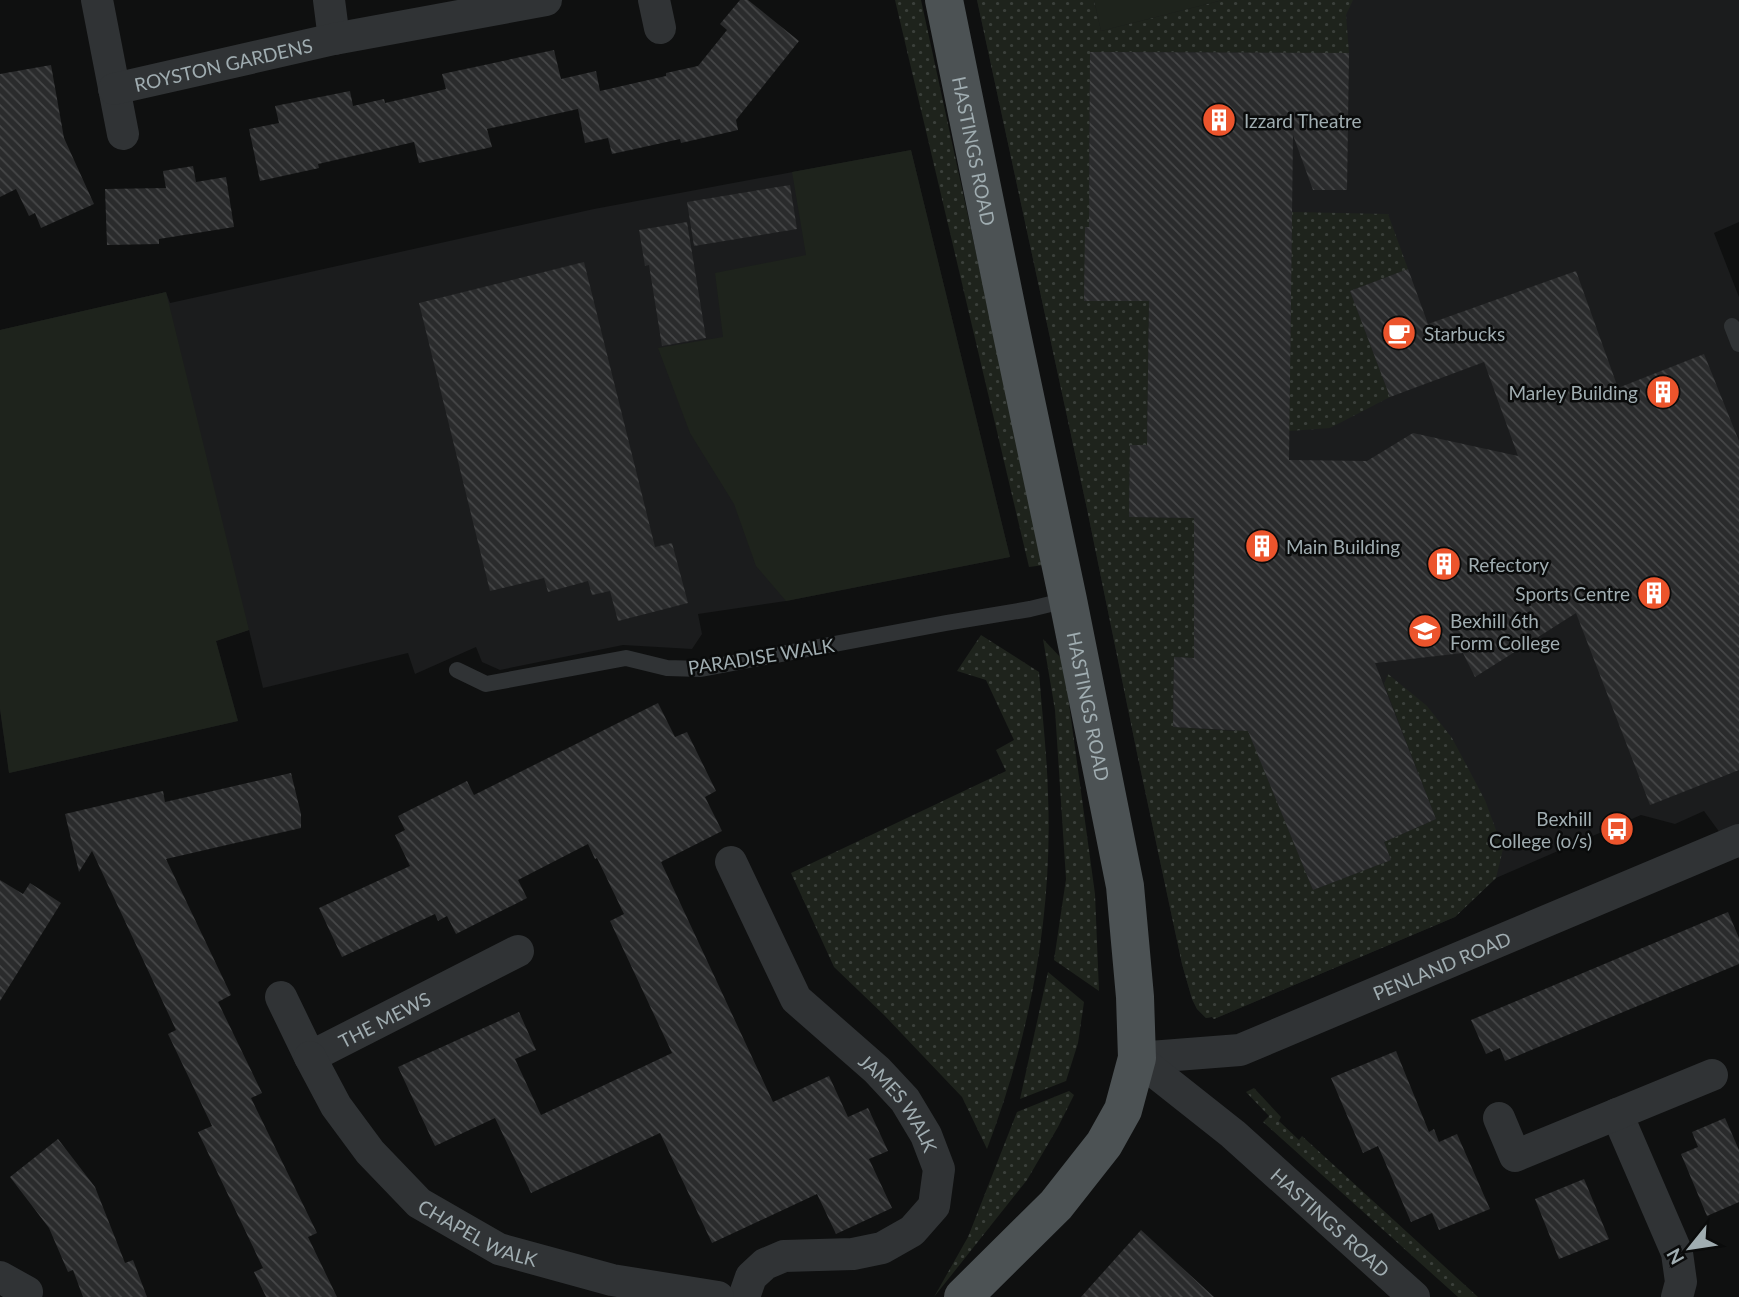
<svg xmlns="http://www.w3.org/2000/svg" width="1739" height="1297" font-family="Lato,sans-serif">
<style>
.built{fill:#1b1c1d}
.grass{fill:url(#grass-dots)}
.park{fill:#1e231c}
.building{fill:url(#building-back-hatch)}
.lines{fill:none;stroke-linecap:round;stroke-linejoin:round}
.lane{stroke:#303335;stroke-width:16}
.street{stroke:#303335;stroke-width:32}
.primary{stroke:#4c5254;stroke-width:38}
.labels{text-anchor:middle;dominant-baseline:central;stroke-width:5;stroke-linejoin:round;paint-order:stroke}
.street-label{font-size:19px;fill:#a0adb1;stroke:#0a0b0b}
.poi-label{font-size:19px;fill:#a0adb1;stroke:#0a0b0b;text-anchor:start}
</style>
<defs>
<pattern id="grass-dots" width="8" height="8" patternUnits="userSpaceOnUse" patternTransform="scale(1.75)"><rect width="8" height="8" fill="#1e231c"/><path d="M2 2h.1M6 6h.1" fill="none" stroke="#3b403b" stroke-width="1.8" stroke-linecap="round"/></pattern>
<pattern id="building-back-hatch" width="6" height="6" patternUnits="userSpaceOnUse" patternTransform="scale(1.75)"><rect width="6" height="6" fill="#2a2b2c"/><path d="M-1 5l2 2M0 0l6 6M5-1l2 2" fill="none" stroke="#464748"/></pattern>
</defs>
<rect width="100%" height="100%" fill="#0f1010"/>
<g class="built">
<polygon points="977,0 1739,0 1739,222 1714,233 1739,297 1739,859 1704,811 1675,824 1641,815 1496,878 1455,917 1214,1019 1212,1017 1206,1018 1197,1009 1192,999 1182,964 1137,753 1087,509"/>
<polygon points="911,150 1010,557 786,601 698,614 702,634 692,649 623,645 500,670 482,662 476,647 415,674 408,653 263,688 249,630 216,641 238,721 9,773 0,709 0,330 166,292 170,303 594,209"/>
</g>
<g class="grass">
<polygon points="895,0 921,0 1044,565 1029,567"/>
<polygon points="977,0 1094,0 1101,31 1223,0 1353,0 1346,15 1349,53 1090,52 1089,187 1261,188 1106,227 1086,227 1085,301 1149,301 1147,445 1130,445 1129,517 1194,518 1194,658 1174,657 1173,727 1235,731 1242,716 1313,890 1391,860 1384,842 1436,819 1384,684 1388,674 1427,706 1452,738 1485,800 1503,849 1496,878 1455,917 1214,1019 1212,1017 1206,1018 1197,1009 1192,999 1182,964 1137,753 1087,509"/>
<polygon points="1292,212 1388,214 1408,269 1350,291 1390,397 1330,428 1289,431"/>
<path d="M981 635 1039 672C1042 713 1047 754 1048 794 1053 915 1030 1036 987 1149L962 1097 884 1015 834 967 791 873 1006 771 996 750 1014 740 986 680 957 671Z"/>
<polygon points="1043,639 1063,660 1095,894 1099,991 1054,960 1066,879 1055,710"/>
<polygon points="1048,972 1084,1002 1078,1043 1066,1081 1020,1099"/>
<polygon points="1254,1088 1281,1117 1279,1121 1299,1140 1302,1136 1478,1297 1458,1297 1263,1122 1269,1116 1246,1092"/>
<polygon points="1069,1091 1074,1095 1058,1127 1027,1180 934,1297 968,1237 1017,1112"/>
</g>
<g class="park">
<polygon points="1094,0 1223,0 1101,31"/>
<polygon points="911,150 1010,557 786,601 756,566 734,504 690,433 658,348 723,337 715,273 806,255 792,172"/>
<polygon points="166,292 249,630 216,641 238,721 9,773 0,709 0,330"/>
</g>
<g class="building">
<polygon points="740,0 748,0 799,41 736,120 738,130 681,143 680,139 612,154 608,138 585,143 578,109 487,129 492,147 419,163 414,142 318,164 319,168 260,181 249,129 279,123 275,106 350,91 353,106 384,99 385,103 446,89 442,74 554,50 561,79 596,71 600,91 666,76 666,73 698,66 727,30 720,24"/>
<polygon points="1090,52 1349,53 1347,190 1313,190 1293,135 1289,460 1367,461 1413,433 1518,456 1484,362 1390,397 1350,291 1408,269 1428,324 1576,271 1618,388 1704,354 1739,441 1739,770 1650,805 1576,613 1475,677 1463,653 1375,663 1436,819 1384,842 1391,860 1313,890 1248,731 1173,727 1174,657 1194,658 1194,518 1129,517 1130,445 1147,445 1149,301 1084,301 1085,227 1089,227"/>
<polygon points="51,65 64,138 94,204 41,228 35,213 29,216 16,189 0,197 0,74"/>
<polygon points="193,166 196,182 226,177 234,227 159,239 159,244 107,245 105,189 166,188 163,171"/>
<polygon points="790,185 797,229 694,246 687,202"/>
<polygon points="687,222 706,338 662,346 649,265 645,266 639,230"/>
<polygon points="584,262 655,547 672,543 688,603 618,621 610,591 592,595 588,581 548,592 544,578 490,591 419,303"/>
<polygon points="658,703 675,737 687,732 716,791 705,797 722,831 661,862 773,1102 829,1076 848,1117 868,1108 888,1151 869,1159 892,1208 836,1234 817,1194 712,1243 660,1133 531,1193 495,1118 435,1146 398,1067 519,1012 536,1050 515,1059 541,1115 672,1053 610,921 624,914 597,858 595,859 588,844 518,880 527,898 456,934 447,916 438,921 435,914 342,957 319,908 410,866 395,835 405,830 398,816 467,781 474,795"/>
<polygon points="291,773 301,814 301,828 166,859 231,995 218,1002 262,1093 251,1098 317,1233 308,1237 337,1297 266,1297 254,1272 263,1268 198,1132 212,1126 168,1034 176,1030 92,851 79,872 65,814 163,791 165,802"/>
<polygon points="0,880 23,894 30,883 61,903 0,1001"/>
<polygon points="1728,912 1739,938 1739,964 1505,1061 1500,1048 1486,1054 1471,1020"/>
<polygon points="1396,1051 1429,1132 1434,1129 1439,1142 1457,1134 1490,1209 1439,1230 1432,1213 1411,1222 1378,1146 1363,1153 1331,1078"/>
<polygon points="1725,1118 1739,1150 1739,1202 1707,1216 1681,1154 1698,1147 1692,1132"/>
<polygon points="58,1139 95,1187 125,1263 133,1260 147,1297 83,1297 73,1270 68,1272 49,1228 10,1177"/>
<polygon points="1584,1179 1609,1239 1559,1259 1535,1199"/>
<polygon points="1141,1230 1214,1297 1081,1297"/>
</g>
<g class="lines">
<g class="lane">
<polyline points="1732,326 1739,344"/>
<polyline points="457,670 486,684 626,658 667,668 701,669 946,623 1030,609 1067,600"/>
</g>
<g class="street">
<polyline points="97,0 123,134"/>
<polyline points="329,0 334,39"/>
<polyline points="654,0 660,28"/>
<path id="s1" d="M114 89 334 39 546 0"/>
<path id="s2" d="M731 862 796 999 877 1070 905 1100 926 1135 939 1169 934 1206 912 1231 882 1248 853 1254 784 1256 765 1264 751 1277 744 1297"/>
<path id="s3" d="M281 997 310 1057 518 951"/>
<path id="s4" d="M310 1057 336 1106 370 1152 419 1203 499 1249 612 1280 718 1297"/>
<path id="s5" d="M1137 1058 1240 1050 1739 840"/>
<path id="s6" d="M1137 1058 1233 1134 1414 1297"/>
<polyline points="1617,1114 1677,1253 1681,1282 1677,1297"/>
<polyline points="1499,1118 1515,1156 1712,1075"/>
<polyline points="0,1277 27,1292"/>
</g>
<path class="primary" id="s7" d="M944 0 1010 325 1068 600 1125 886 1135 997 1137 1058 1123 1110 1104 1144 1056 1205 963 1297"/>
</g>
<defs>
<g id="building-disc" transform="scale(1.75)"><circle r="9.5" fill="#ec542c" stroke="#0a0b0b"/><path d="M-4-6H4V6H1V3H-1V6H-4ZM-2.5-4.3h1.7v1.8h-1.7ZM.8-4.3h1.7v1.8H.8ZM-2.5-1h1.7V.8h-1.7ZM.8-1h1.7V.8H.8Z" fill="#fff"/></g>
<g id="cafe-disc" transform="scale(1.75)"><circle r="9.5" fill="#ec542c" stroke="#0a0b0b"/><path d="M-5.5-4.5H6V0H3Q3 3.5 0 3.5H-2.5Q-5.5 3.5-5.5 0ZM3-3.2v2h1.7v-2ZM-6 4.5H4V6H-6Z" fill="#fff"/></g>
<g id="university-disc" transform="scale(1.75)"><circle r="9.5" fill="#ec542c" stroke="#0a0b0b"/><path d="M0-5L7-2L0 1L-7-2ZM-4 1L0 2.5L4 1V4Q0 6-4 4Z" fill="#fff"/></g>
<g id="bus-disc" transform="scale(1.75)"><circle r="9.5" fill="#ec542c" stroke="#0a0b0b"/><path d="M-5-6H5V4H4V6H2V4H-2V6H-4V4H-5ZM-3.5-4V0h7V-4ZM-3.5 1.2v1.5H-2V1.2ZM2 1.2v1.5H3.5V1.2Z" fill="#fff"/></g>
</defs>
<g fill-rule="evenodd">
<use href="#building-disc" x="1219" y="120"/>
<use href="#cafe-disc" x="1399" y="333"/>
<use href="#building-disc" x="1663" y="392"/>
<use href="#building-disc" x="1262" y="546"/>
<use href="#building-disc" x="1444" y="564"/>
<use href="#building-disc" x="1654" y="593"/>
<use href="#university-disc" x="1425" y="631"/>
<use href="#bus-disc" x="1617" y="829"/>
</g>
<g class="labels">
<g class="street-label">
<text stroke="none"><textPath href="#s1" startOffset="112">ROYSTON GARDENS</textPath></text>
<text stroke="none"><textPath href="#s7" startOffset="154">HASTINGS ROAD</textPath></text>
<text transform="translate(761 656) rotate(-9)">PARADISE WALK</text>
<text stroke="none"><textPath href="#s7" startOffset="721">HASTINGS ROAD</textPath></text>
<text stroke="none"><textPath href="#s5" startOffset="322">PENLAND ROAD</textPath></text>
<text stroke="none"><textPath href="#s3" startOffset="150">THE MEWS</textPath></text>
<text stroke="none"><textPath href="#s2" startOffset="299">JAMES WALK</textPath></text>
<text stroke="none"><textPath href="#s6" startOffset="254">HASTINGS ROAD</textPath></text>
<text stroke="none"><textPath href="#s4" startOffset="250">CHAPEL WALK</textPath></text>
</g>
<g class="poi-label">
<text x="1244" y="120">Izzard Theatre</text>
<text x="1424" y="333">Starbucks</text>
<text x="1638" y="392" text-anchor="end">Marley Building</text>
<text x="1286" y="546">Main Building</text>
<text x="1468" y="564">Refectory</text>
<text x="1630" y="593" text-anchor="end">Sports Centre</text>
<text x="1450" y="620">Bexhill 6th<tspan x="1450" dy="22">Form College</tspan></text>
<text x="1592" y="818" text-anchor="end">Bexhill<tspan x="1592" dy="22">College (o/s)</tspan></text>
</g>
</g>
<g transform="translate(1690 1248) rotate(240)" stroke="#0a0b0b" stroke-width="5" paint-order="stroke">
<path d="M0-5L12 26L0 18L-12 26Z" fill="#a0adb1"/>
<text y="-10" font-size="19" font-weight="bold" text-anchor="middle" fill="#a0adb1">N</text>
</g>
</svg>
